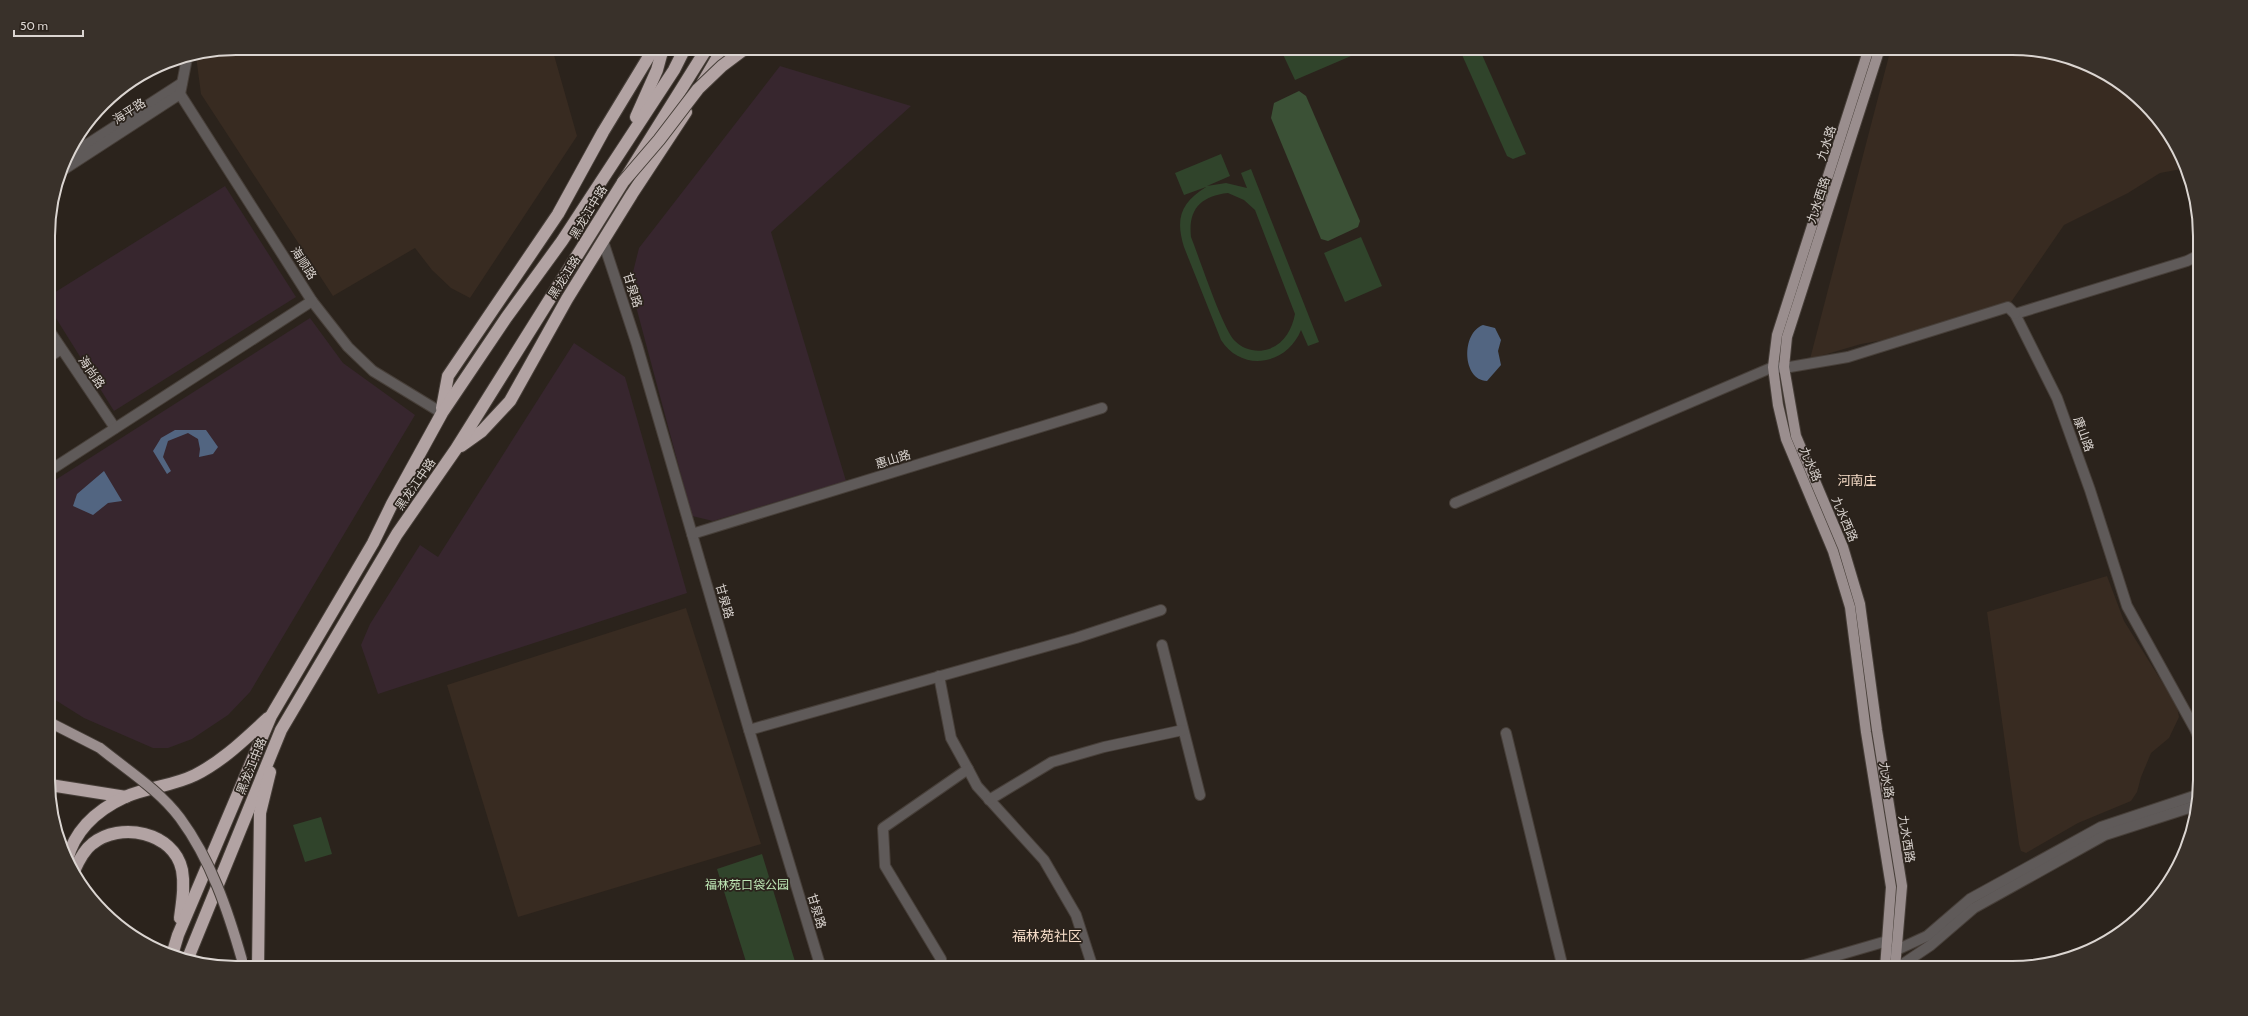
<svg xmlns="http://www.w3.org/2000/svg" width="2248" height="1016" font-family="Cabin,'Noto Sans SC',sans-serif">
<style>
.commercial{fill:#37262e}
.built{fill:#382b21}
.green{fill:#30442b;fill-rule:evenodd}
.forest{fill:#3b5136}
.water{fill:#526581}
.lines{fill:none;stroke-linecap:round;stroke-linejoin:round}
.minor-casing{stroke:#473f39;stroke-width:12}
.major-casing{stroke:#473f39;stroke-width:12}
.highway-casing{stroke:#473f39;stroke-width:14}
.minor{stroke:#5f5a59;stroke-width:10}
.major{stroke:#9a8e8e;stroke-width:10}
.highway{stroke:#b2a3a3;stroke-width:12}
.major-bridge-casing{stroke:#473f39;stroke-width:12;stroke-linecap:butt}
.highway-bridge-casing{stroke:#473f39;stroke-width:14;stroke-linecap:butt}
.major-bridge{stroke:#9a8e8e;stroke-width:10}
.highway-bridge{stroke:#b2a3a3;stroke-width:12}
.labels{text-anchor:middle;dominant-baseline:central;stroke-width:3.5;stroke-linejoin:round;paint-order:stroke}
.street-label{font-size:12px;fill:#dbd5d1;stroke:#2b231c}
.park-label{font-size:12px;fill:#bfe8b6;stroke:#2b231c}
.neighbourhood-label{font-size:13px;fill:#f8dec9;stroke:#2b231c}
.quarter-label{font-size:14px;fill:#f8dec9;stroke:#2b231c}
.rim{fill:none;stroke:#dbd5d1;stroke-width:2}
</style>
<rect width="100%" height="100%" fill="#2b231c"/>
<g class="commercial">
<polygon points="780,66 911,106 771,232 846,481 713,521 692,516 630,284 639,248"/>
<polygon points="225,186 296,297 114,411 49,307 49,296"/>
<polygon points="310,318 343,363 415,415 250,692 228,715 192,739 168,748 153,748 84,718 49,696 49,484"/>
<polygon points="574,343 625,377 687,593 378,694 361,645 370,624 420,545 438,557"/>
</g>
<g class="built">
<polygon points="236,48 552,48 577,136 470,298 451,288 432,270 415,248 333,296 201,94 196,56"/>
<polygon points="1891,48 2012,48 2084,62 2126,87 2161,122 2187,168 2160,173 2128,193 2064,225 2009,305 1912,335 1861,344 1810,359"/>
<polygon points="2107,576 2124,621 2177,706 2179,717 2169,738 2151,753 2141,777 2137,792 2131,801 2078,823 2026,853 2021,851 2019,844 1987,612"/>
<polygon points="686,608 761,844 518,917 447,685"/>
</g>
<g class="green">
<polygon points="1280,48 1355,48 1358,53 1295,80"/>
<polygon points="1459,48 1479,48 1526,154 1513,159 1507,156"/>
<path d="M1221 154 1230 176 1207 186 1226 183 1247 188 1241 173 1251 169 1319 342 1308 346 1301 330C1287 365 1242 373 1221 340L1184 247C1175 218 1181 203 1206 187L1184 195 1175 173ZM1228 193 1244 200 1255 210 1295 314C1292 329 1285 343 1269 349 1257 353 1244 350 1235 341 1223 330 1199 257 1191 237 1188 210 1200 196 1228 193Z"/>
<polygon points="1361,237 1382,286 1345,302 1324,253"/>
<polygon points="321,817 332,854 305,862 293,825"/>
<polygon points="762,854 797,968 748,968 717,869"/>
</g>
<polygon class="forest" points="1299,91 1306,96 1360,221 1358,227 1328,241 1321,239 1271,118 1274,103"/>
<g class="water">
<path d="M1483 325 1495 328 1501 340 1498 351 1501 365 1487 381C1462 380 1461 333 1483 325Z"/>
<polygon points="175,430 206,430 218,447 213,454 199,457 200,449 198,439 188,433 168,441 163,457 171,471 167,474 153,451 161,438"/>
<polygon points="104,471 122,501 108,503 93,515 73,506 77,494"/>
</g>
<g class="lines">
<g class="minor-casing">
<g id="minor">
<polyline points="180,94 312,301 348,347 373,371 442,413"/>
<polyline points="66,158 182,83"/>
<polyline points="63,170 180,94 187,58"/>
<polyline points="603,241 637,345 749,730 821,968"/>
<polyline points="2199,255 2187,261 2015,314 2057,398 2090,490 2127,606 2195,729 2200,741"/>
<polyline points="49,330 115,428"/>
<polyline points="49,357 61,349"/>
<polyline points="49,471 312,301"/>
<polyline points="1455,503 1773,367 1784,368 1848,357 2008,307 2015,314"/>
<polyline points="692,534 1102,408"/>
<polyline points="1162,645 1200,795"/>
<polyline points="939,676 951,738 968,769 977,786 1044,860 1076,915 1093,968"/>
<polyline points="749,730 1076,638 1161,610"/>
<polyline points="1506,733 1563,968"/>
<polyline points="989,800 1052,762 1104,747 1183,730"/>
<polyline points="1890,953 1927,936 1970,899 2101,827 2197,795"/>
<polyline points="942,968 941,959 885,866 883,828 968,769"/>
<polyline points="1794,968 1887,941"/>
<polyline points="1897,968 1931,945 1974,908 2105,835 2195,806"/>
</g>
</g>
<g class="major-casing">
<g id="major">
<polyline points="1869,48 1777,335 1773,367 1778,405 1786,439 1833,551 1850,607 1866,732 1891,887 1885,968"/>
<polyline points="1880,48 1787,337 1784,367 1796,436 1843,547 1860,604 1877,730 1902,886 1895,968"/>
<polyline points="49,722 100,748"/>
</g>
</g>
<g class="highway-casing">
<g id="highway">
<polyline points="703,82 723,48"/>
<polyline points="636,117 657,70 663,48"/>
<polyline points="442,408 448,376 558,214 603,132 654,48"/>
<polyline points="461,446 482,431 510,401 567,299 632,194 686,112"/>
<polyline points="50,785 126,797"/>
<path d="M67 860C75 829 97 810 125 797 148 787 173 786 195 775 223 761 245 739 268 718"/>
<path d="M74 871C78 862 84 850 92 844 120 821 174 832 182 870 185 886 182 902 180 918"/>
<polyline points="172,955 178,935 271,716 373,543 392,504 442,413 506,318 562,241 674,70 685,48"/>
<polyline points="188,958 281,730 397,534 456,449 707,48"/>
<polyline points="258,968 260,813 270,772"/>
</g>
</g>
<use href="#minor" class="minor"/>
<use href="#major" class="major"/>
<use href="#highway" class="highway"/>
<g class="major-bridge-casing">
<path id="major-bridge" d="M100 748C127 770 159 790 180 818 211 860 228 911 242 960"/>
</g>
<g class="highway-bridge-casing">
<polyline id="highway-bridge" points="623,182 659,140 698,89 722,66 746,48"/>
</g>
<use href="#major-bridge" class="major-bridge"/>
<use href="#highway-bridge" class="highway-bridge"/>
</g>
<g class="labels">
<g class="street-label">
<text transform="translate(129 111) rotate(-33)">海平路</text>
<text transform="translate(1826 143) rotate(-72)">九水路</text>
<text transform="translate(1818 200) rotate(-72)">九水西路</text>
<text transform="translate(588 212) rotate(-59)">黑龙江中路</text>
<text transform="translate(304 263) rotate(57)">海顺路</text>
<text transform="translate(564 277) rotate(-58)">黑龙江路</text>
<text transform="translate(633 290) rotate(72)">甘泉路</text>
<text transform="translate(92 372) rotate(55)">海尚路</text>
<text transform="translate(2084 434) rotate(70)">康山路</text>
<text transform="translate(893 459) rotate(-17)">惠山路</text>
<text transform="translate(1811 464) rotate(67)">九水路</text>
<text transform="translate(415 484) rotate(-55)">黑龙江中路</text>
<text transform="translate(1845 519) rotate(67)">九水西路</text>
<text transform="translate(725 601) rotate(74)">甘泉路</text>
<text transform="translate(251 766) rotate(-68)">黑龙江中路</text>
<text transform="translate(1887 780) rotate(81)">九水路</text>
<text transform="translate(1907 839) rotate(81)">九水西路</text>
<text transform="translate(817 911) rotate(73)">甘泉路</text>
</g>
<g class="park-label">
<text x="747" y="884">福林苑口袋公园</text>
</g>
<g class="neighbourhood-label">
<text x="1857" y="480">河南庄</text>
</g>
<g class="quarter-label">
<text x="1047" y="936">福林苑社区</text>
</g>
</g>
<path d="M0 0H2248V1016H0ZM236 55H2012A181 181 0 0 1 2193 236V780A181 181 0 0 1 2012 961H236A181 181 0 0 1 55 780V236A181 181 0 0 1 236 55Z" fill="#39312a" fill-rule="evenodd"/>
<path class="rim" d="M236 55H2012A181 181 0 0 1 2193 236V780A181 181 0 0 1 2012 961H236A181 181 0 0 1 55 780V236A181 181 0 0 1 236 55Z"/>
<path d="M14 30v6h69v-6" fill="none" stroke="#dbd5d1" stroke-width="2"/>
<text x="20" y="30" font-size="12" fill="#dbd5d1" stroke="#2b231c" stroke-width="3" paint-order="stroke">50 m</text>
</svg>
